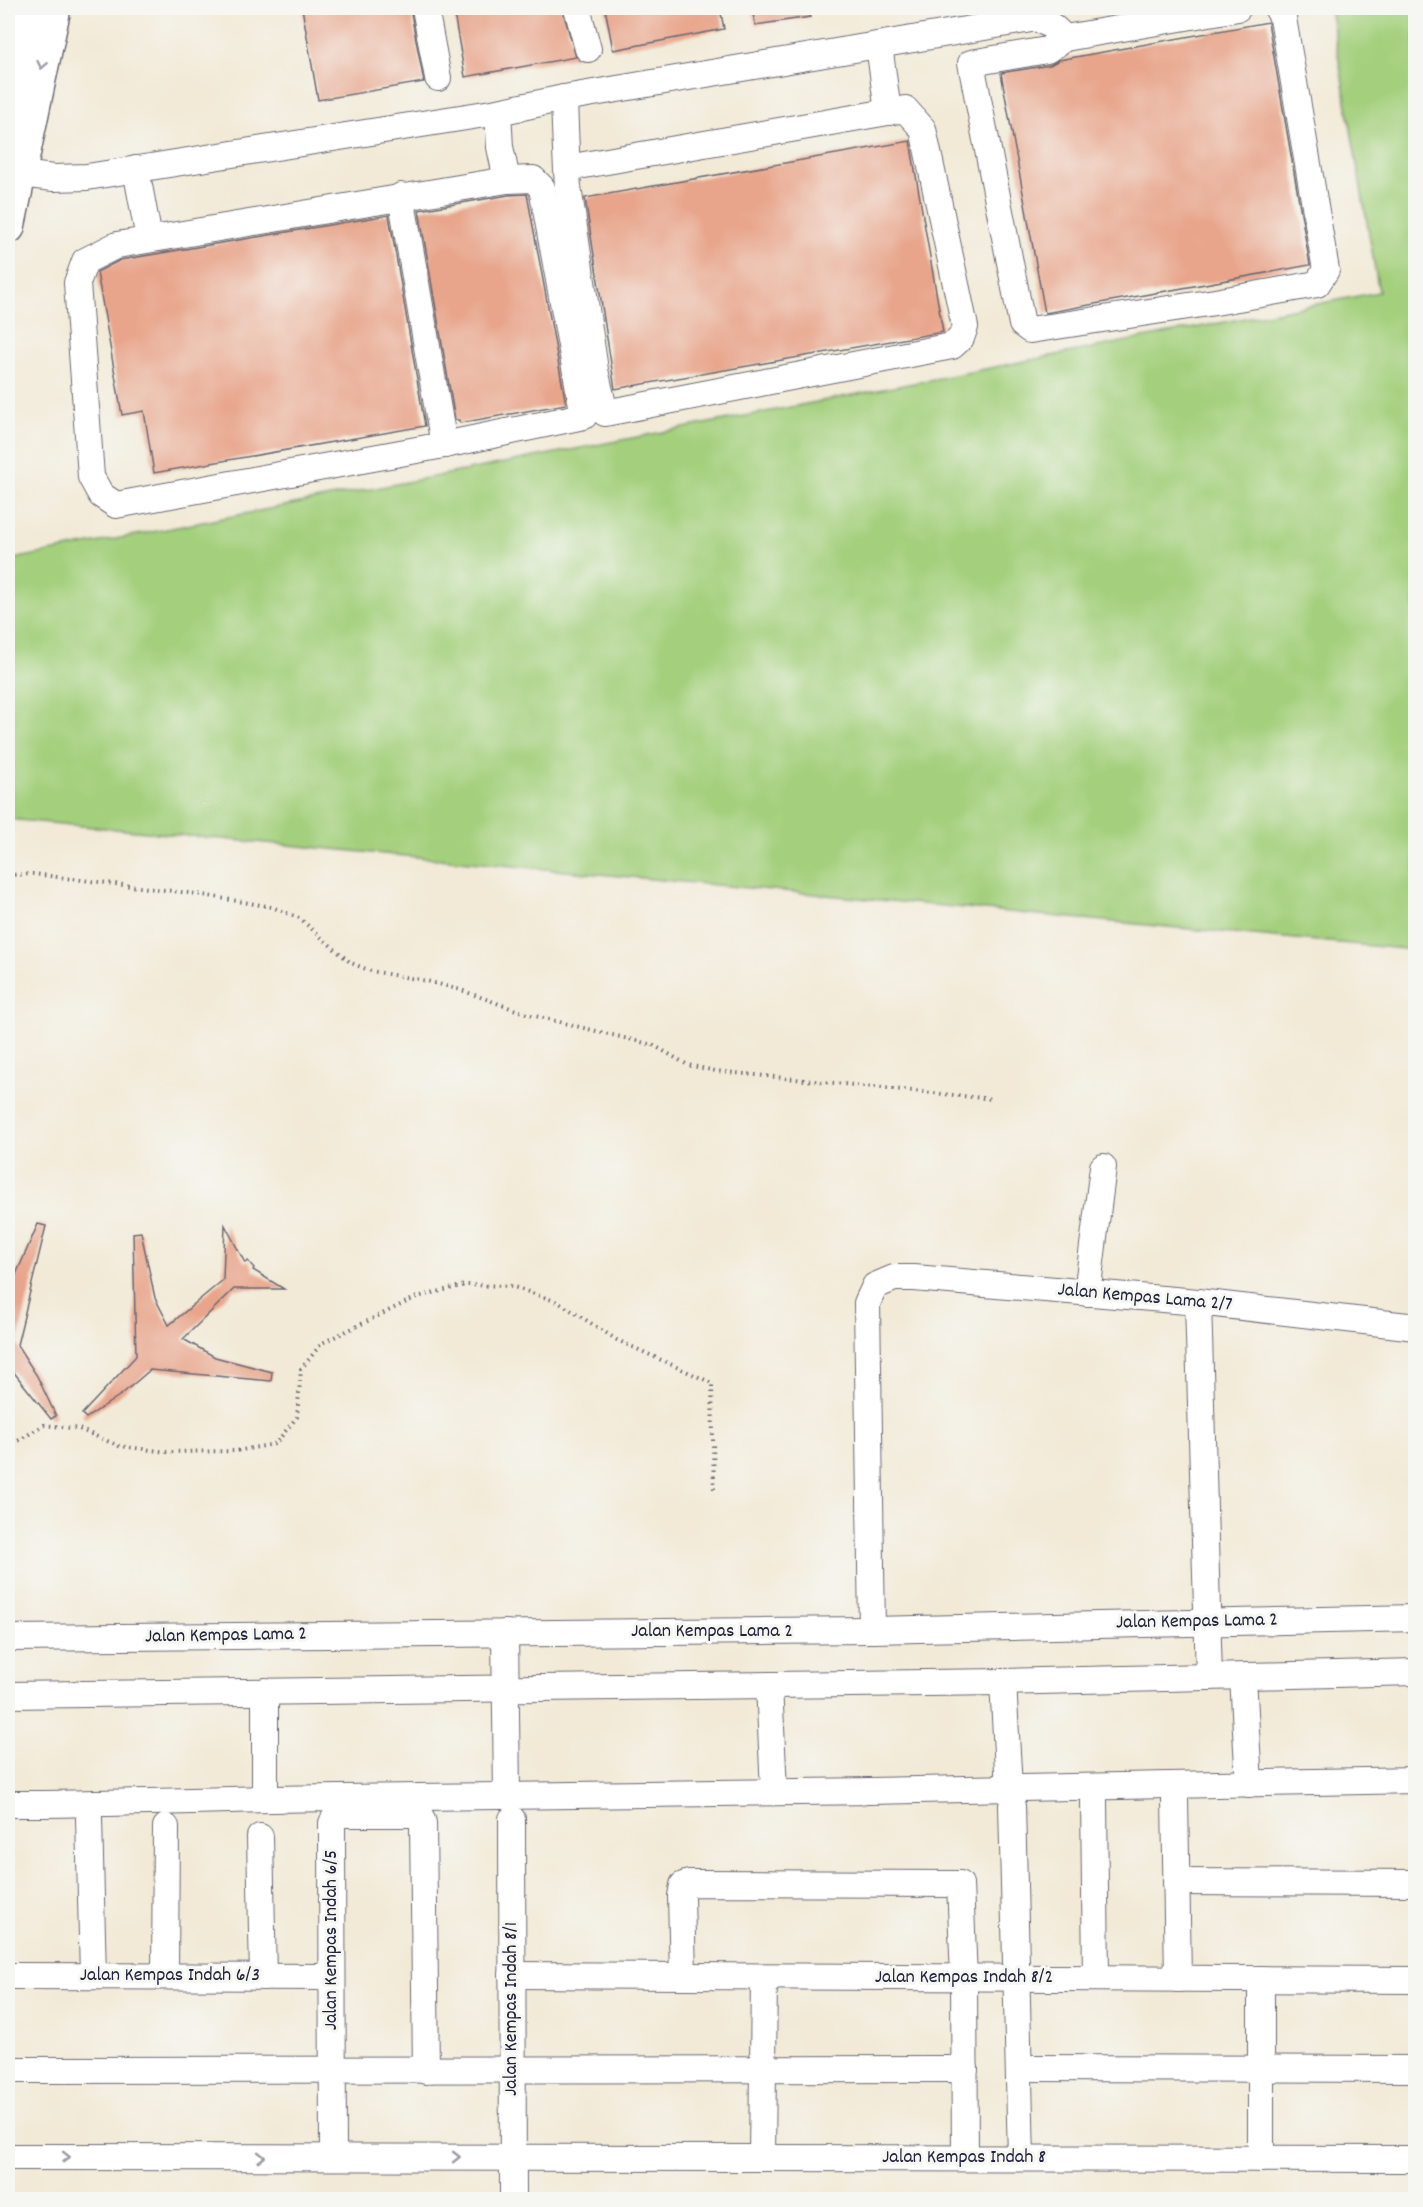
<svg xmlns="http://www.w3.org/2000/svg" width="1423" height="2207" font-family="Dekko,sans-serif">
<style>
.green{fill:#a4d07d;stroke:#63795c;stroke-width:1.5}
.building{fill:#e8a58b}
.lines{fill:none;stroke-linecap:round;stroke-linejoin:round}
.minor-casing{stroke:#6b6872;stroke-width:28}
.major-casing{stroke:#6b6872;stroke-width:36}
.path{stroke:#6b6872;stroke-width:4;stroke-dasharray:1.5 4.5;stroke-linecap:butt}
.minor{stroke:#fff;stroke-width:26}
.major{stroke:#fff;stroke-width:33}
.oneway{stroke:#9c9ca7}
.labels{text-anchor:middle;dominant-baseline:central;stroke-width:6;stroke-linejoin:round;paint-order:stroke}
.street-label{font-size:20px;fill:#22223b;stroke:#f6f6f2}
</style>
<rect width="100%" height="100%" fill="#f6f6f2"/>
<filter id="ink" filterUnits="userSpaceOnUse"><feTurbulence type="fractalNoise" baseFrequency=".0167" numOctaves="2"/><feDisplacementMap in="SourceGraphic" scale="12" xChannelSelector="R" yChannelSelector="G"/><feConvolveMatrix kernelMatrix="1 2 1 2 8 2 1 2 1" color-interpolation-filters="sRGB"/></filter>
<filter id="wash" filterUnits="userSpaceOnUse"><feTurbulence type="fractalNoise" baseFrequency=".008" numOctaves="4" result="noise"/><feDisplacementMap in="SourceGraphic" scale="24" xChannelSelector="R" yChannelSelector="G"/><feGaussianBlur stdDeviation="1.35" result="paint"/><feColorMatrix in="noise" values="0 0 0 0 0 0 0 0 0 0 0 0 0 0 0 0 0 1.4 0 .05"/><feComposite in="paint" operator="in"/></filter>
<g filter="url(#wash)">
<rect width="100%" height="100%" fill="#f2ead7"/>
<polygon class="green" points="1330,8 1415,8 1415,950 8,819 8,560 1379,292"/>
<g id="blocks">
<g class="building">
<polygon points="302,8 410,8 424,82 318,100"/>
<polygon points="453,8 562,8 576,57 465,77"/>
<polygon points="605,8 720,8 724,29 613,50"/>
<polygon points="752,8 809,8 810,17 755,25"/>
<polygon points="1268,22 1310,265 1045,313 1001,73 1050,65 1059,60"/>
<polygon points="910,141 943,332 615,389 585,198"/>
<polygon points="527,194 566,404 460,423 459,420 455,420 419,210 509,195"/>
<polygon points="389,215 425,426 154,473 144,411 122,415 97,272 120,260"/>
<polygon points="38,1224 46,1226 17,1345 37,1376 56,1416 51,1419 8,1365 8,1287 14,1279"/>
<polygon points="225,1225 245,1263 248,1261 254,1268 253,1270 284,1289 234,1289 183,1339 215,1357 272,1372 271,1381 150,1370 122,1394 86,1418 82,1414 136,1356 133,1233 141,1232 155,1298 169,1325 223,1280"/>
</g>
</g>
</g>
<g filter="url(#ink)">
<use href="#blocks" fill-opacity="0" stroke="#6b6872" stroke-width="1.5"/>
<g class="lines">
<g class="minor-casing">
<g id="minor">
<polyline points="425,8 438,78"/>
<polyline points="577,8 588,49"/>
<polyline points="1065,38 1047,50 971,63 1022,324 1030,330 1215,302 1317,284 1326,270 1283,18 1277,8"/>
<polyline points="879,45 888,112"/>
<path d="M564 98C565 128 566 157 568 187L595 370 605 413 952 346 961 338 965 327 923 129 905 109 567 168"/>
<polyline points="136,169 149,239"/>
<polyline points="19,174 54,178 87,177 498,112 564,98 1037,18 1053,27 1065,38 1238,8"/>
<polyline points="401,196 444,445 116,505 101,495 91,477 77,283 85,261 117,245 507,180 500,147 498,112"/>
<polyline points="444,445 584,416 542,188 533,179 507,180"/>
<polyline points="1087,1293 1103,1167"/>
<polyline points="1198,1302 1209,1677"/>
<polyline points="872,1630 867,1303 875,1286 894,1278 914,1278 1198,1302 1416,1327"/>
<polyline points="505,1633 507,1796"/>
<polyline points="8,1638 872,1630 1416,1618"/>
<polyline points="1243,1677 1249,1784"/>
<polyline points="1003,1682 1009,1788"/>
<polyline points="769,1685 774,1791"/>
<polyline points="265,1691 265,1799"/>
<polyline points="8,1695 1003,1682 1416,1672"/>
<polyline points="1175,1798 1178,1979"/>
<polyline points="1094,1800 1096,1978"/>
<path d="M8 1804C118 1804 229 1799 340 1798 699 1794 1057 1789 1416 1780"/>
<polyline points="1012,1806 1021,2158"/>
<polyline points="89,1818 93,1976"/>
<polyline points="512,1819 513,2200"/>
<polyline points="260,1837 263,1977"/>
<polyline points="1176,1882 1416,1883"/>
<polyline points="512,1975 1416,1980"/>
<polyline points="8,1976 332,1977"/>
<polyline points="165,1976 166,1827"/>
<polyline points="683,1976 681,1896 683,1885 689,1883 960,1884 964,1978 965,2158"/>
<polyline points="1261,1979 1261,2159"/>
<polyline points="1019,2068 1416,2069"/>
<polyline points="8,2070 965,2069"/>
<polyline points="8,2157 1416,2159"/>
<polyline points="333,2157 332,1823 335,1817 341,1814 417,1814 421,1817 423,1823 426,2071"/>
<polyline points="762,2158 764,1977"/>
</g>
</g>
<g class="major-casing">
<g id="major">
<polyline points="8,90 27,8"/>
<polyline points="8,227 54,8"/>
</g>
</g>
<g class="path">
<polyline points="8,875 33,874 197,894 272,907 299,918 351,963 371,971 427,981 461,990 527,1014 653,1045 688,1065 716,1071 992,1099"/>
<polyline points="8,1447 44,1425 79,1429 119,1446 167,1452 236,1451 275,1444 297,1417 301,1369 322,1343 417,1297 465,1285 511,1286 558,1302 617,1340 712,1383 714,1493"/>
</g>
<use href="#minor" class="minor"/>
<use href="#major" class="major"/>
</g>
<defs><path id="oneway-chevron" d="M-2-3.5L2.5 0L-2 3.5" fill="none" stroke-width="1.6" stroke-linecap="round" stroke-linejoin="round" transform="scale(1.5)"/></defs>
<g class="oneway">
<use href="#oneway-chevron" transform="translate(42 65) rotate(102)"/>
<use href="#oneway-chevron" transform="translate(66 2157)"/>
<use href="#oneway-chevron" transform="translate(261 2157)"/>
<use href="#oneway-chevron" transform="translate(456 2157)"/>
</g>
</g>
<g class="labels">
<g class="street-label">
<text transform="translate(1145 1298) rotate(5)">Jalan Kempas Lama 2/7</text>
<text transform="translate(1197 1622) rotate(-1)">Jalan Kempas Lama 2</text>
<text x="712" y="1632">Jalan Kempas Lama 2</text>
<text transform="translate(226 1636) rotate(-1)">Jalan Kempas Lama 2</text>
<text transform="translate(332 1940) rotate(-90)">Jalan Kempas Indah 6/5</text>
<text x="170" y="1976">Jalan Kempas Indah 6/3</text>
<text x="964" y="1978">Jalan Kempas Indah 8/2</text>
<text transform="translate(512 2009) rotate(-90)">Jalan Kempas Indah 8/1</text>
<text x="964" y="2158">Jalan Kempas Indah 8</text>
</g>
</g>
<rect width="1423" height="2207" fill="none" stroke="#f6f6f2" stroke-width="30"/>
</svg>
